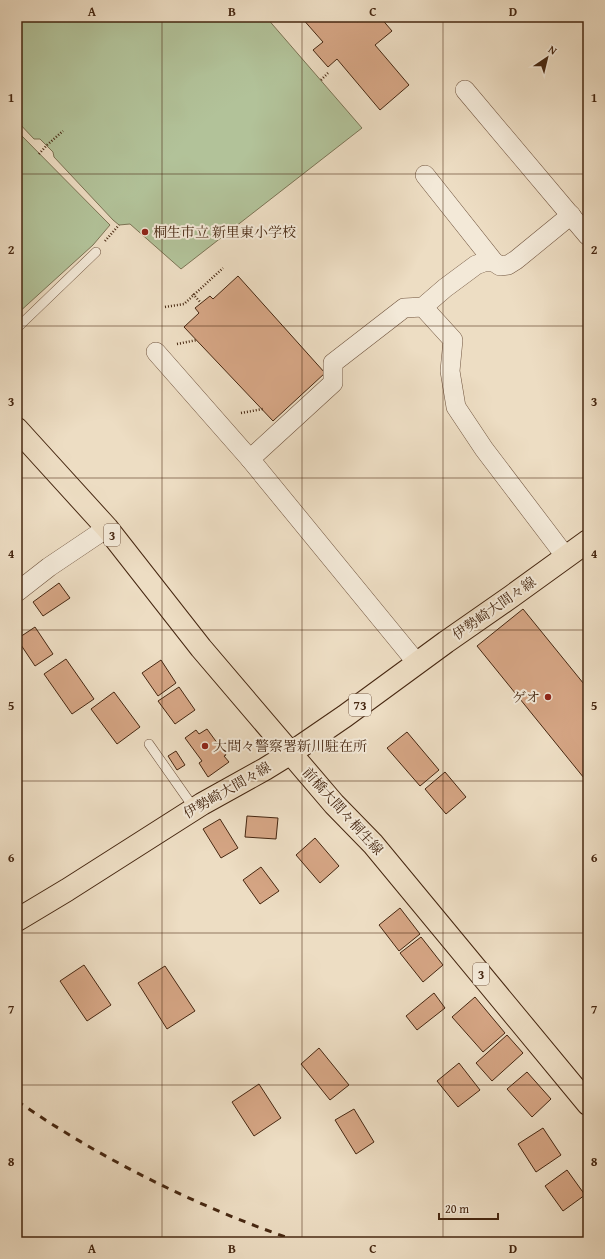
<svg xmlns="http://www.w3.org/2000/svg" width="605" height="1259" font-family="'Gentium Book Plus','Noto Serif JP',serif">
<style>
.green{fill:#b2c299;stroke:#7c7455}
.building{fill:#d5a584;stroke:#462711}
.lines{fill:none;stroke-linecap:round;stroke-linejoin:round}
.service-casing{stroke:#70543e;stroke-width:10}
.minor-casing{stroke:#70543e;stroke-width:20}
.primary-casing{stroke:#462711;stroke-width:24}
.path{stroke:#462711;stroke-width:2.5;stroke-dasharray:1 2;stroke-linecap:butt}
.service{stroke:#f3e9d8;stroke-width:9}
.minor{stroke:#f3e9d8;stroke-width:19}
.primary{stroke:#edddc3;stroke-width:22}
.rail{stroke:#462711;stroke-width:3;stroke-dasharray:7 7;stroke-linecap:butt}
.grid{fill:none;stroke:#462711;stroke-width:1;stroke-opacity:0.55}
.poi-dot{fill:#8f2418;stroke:#f3e9d8;stroke-width:1.5}
.labels{text-anchor:middle;dominant-baseline:central;stroke-width:4;stroke-linejoin:round;paint-order:stroke}
.shield{fill:#f3e9d8;stroke:#7a614d;stroke-width:1}
.shield-label{font-size:13px;font-weight:bold;fill:#462711}
.poi-label{font-size:14px;fill:#462711;stroke:#f3e9d8;text-anchor:start}
.street-label{font-size:14px;fill:#462711;stroke:#f3e9d8}
.neatline{fill:none;stroke:#462711;stroke-width:1.5}
.grid-label{font-size:13px;text-anchor:middle;font-weight:bold;fill:#462711}
</style>
<rect width="100%" height="100%" fill="#edddc3"/>
<filter id="stains"><feTurbulence type="fractalNoise" baseFrequency=".005" numOctaves="4"/><feColorMatrix values="0 0 0 0 .2 0 0 0 0 .09 0 0 0 0 .02 0 0 0 .5 -.17"/></filter>
<radialGradient id="worn" r=".72"><stop offset=".6" stop-color="#630" stop-opacity="0"/><stop offset="1" stop-color="#630" stop-opacity=".3"/></radialGradient>
<g class="green">
<polygon points="17,17 266,17 362,128 181,269 130,224 119,225 113,220 54,157 53,152 40,139 34,139 17,121"/>
<polygon points="17,131 110,225 93,245 17,314"/>
</g>
<g class="building">
<polygon points="301,17 353,17 357,22 363,17 380,17 392,31 375,45 409,85 380,110 337,59 328,67 313,50 323,42"/>
<polygon points="238,276 325,373 273,421 184,327 199,313 195,308 210,296 213,299"/>
<polygon points="59,583 70,598 43,616 33,602"/>
<polygon points="523,609 588,689 588,775 584,778 477,646"/>
<polygon points="35,627 53,654 35,666 17,639"/>
<polygon points="66,659 94,699 72,714 44,674"/>
<polygon points="161,660 176,683 158,696 142,673"/>
<polygon points="179,687 195,710 175,724 158,701"/>
<polygon points="114,692 140,727 117,744 91,709"/>
<polygon points="207,729 226,755 224,756 229,762 208,777 199,763 202,761 185,738 196,730 199,734"/>
<polygon points="407,732 439,770 420,786 387,748"/>
<polygon points="176,751 185,765 177,770 168,756"/>
<polygon points="445,772 466,797 446,814 425,789"/>
<polygon points="247,816 278,818 276,839 245,837"/>
<polygon points="220,819 238,848 221,858 203,829"/>
<polygon points="315,838 339,866 320,883 296,855"/>
<polygon points="261,867 279,891 260,904 243,880"/>
<polygon points="400,908 420,934 399,951 379,925"/>
<polygon points="421,937 443,965 423,982 400,953"/>
<polygon points="84,965 111,1005 87,1021 60,981"/>
<polygon points="165,966 195,1011 167,1029 138,983"/>
<polygon points="434,993 445,1008 417,1030 406,1016"/>
<polygon points="475,997 505,1033 483,1052 452,1017"/>
<polygon points="507,1035 523,1053 492,1081 476,1063"/>
<polygon points="319,1048 349,1085 330,1100 301,1064"/>
<polygon points="459,1063 480,1090 458,1107 437,1081"/>
<polygon points="527,1072 551,1099 532,1117 507,1089"/>
<polygon points="259,1084 281,1118 254,1136 232,1102"/>
<polygon points="354,1109 374,1142 356,1154 335,1120"/>
<polygon points="543,1128 561,1155 536,1172 518,1144"/>
<polygon points="567,1170 585,1195 563,1211 545,1186"/>
</g>
<g class="lines">
<g class="service-casing">
<g id="service">
<polyline points="17,328 96,252"/>
<polyline points="149,744 194,808"/>
</g>
</g>
<g class="minor-casing">
<g id="minor">
<polyline points="465,90 588,236"/>
<polyline points="425,175 494,262"/>
<polyline points="423,307 453,340 450,371 456,407 484,449 566,557"/>
<polyline points="156,352 250,459 417,663"/>
<polyline points="250,459 333,383 333,363 404,308 423,307 445,288 476,265 484,262 494,262 500,266 508,265 516,260 571,215"/>
<polyline points="17,592 49,567 107,528"/>
</g>
</g>
<g class="primary-casing">
<g id="primary">
<polyline points="17,429 107,528 201,648 334,804 373,844 588,1104"/>
<polyline points="17,920 67,890 202,804 265,769 291,753 345,716 446,642 512,596 588,541"/>
</g>
</g>
<g class="path">
<polyline points="321,80 328,73"/>
<polyline points="39,154 47,145 63,131"/>
<polyline points="105,241 119,225"/>
<polyline points="193,294 201,303"/>
<polyline points="165,307 184,304 223,268"/>
<polyline points="177,344 197,340"/>
<polyline points="241,413 263,409"/>
</g>
<use href="#service" class="service"/>
<use href="#minor" class="minor"/>
<use href="#primary" class="primary"/>
<path class="rail" d="M17 1101C104 1161 200 1208 300 1242"/>
</g>
<path class="grid" d="M162 17V1242M302 17V1242M443 17V1242M17 174H588M17 326H588M17 478H588M17 630H588M17 781H588M17 933H588M17 1085H588"/>
<g class="poi-dot">
<circle cx="145" cy="232" r="4"/>
<circle cx="548" cy="697" r="4"/>
<circle cx="205" cy="746" r="4"/>
</g>
<g class="labels">
<g class="shield">
<rect x="104" y="524" width="16" height="22" rx="3"/>
<rect x="349" y="694" width="22" height="22" rx="3"/>
<rect x="473" y="963" width="16" height="22" rx="3"/>
</g>
<g class="shield-label">
<text x="112" y="535">3</text>
<text x="360" y="705">73</text>
<text x="481" y="974">3</text>
</g>
<g class="poi-label">
<text x="153" y="232">桐生市立 新里東小学校</text>
<text x="540" y="697" text-anchor="end">ゲオ</text>
<text x="213" y="746">大間々警察署新川駐在所</text>
</g>
<g class="street-label">
<text transform="translate(494 608) rotate(-35)">伊勢崎大間々線</text>
<text transform="translate(227 790) rotate(-30)">伊勢崎大間々線</text>
<text transform="translate(343 811) rotate(48)">前橋大間々桐生線</text>
</g>
</g>
<rect width="605" height="1259" fill="none" stroke="#edddc3" stroke-width="44"/>
<g transform="translate(547 58) rotate(35)" stroke="#f3e9d8" stroke-width="3" paint-order="stroke">
<path d="M0-3L7 15L0 10L-7 15Z" fill="#462711"/>
<text y="-6" font-size="11" font-weight="bold" text-anchor="middle" fill="#462711">N</text>
</g>
<path d="M439 1213v6h59v-6" fill="none" stroke="#462711" stroke-width="2"/>
<text x="445" y="1213" font-size="12" fill="#462711" stroke="#f3e9d8" stroke-width="3" paint-order="stroke">20 m</text>
<rect x="22" y="22" width="561" height="1215" class="neatline"/>
<g class="grid-label">
<text x="92" y="16">A</text>
<text x="232" y="16">B</text>
<text x="373" y="16">C</text>
<text x="513" y="16">D</text>
<text x="11" y="102">1</text>
<text x="594" y="102">1</text>
<text x="11" y="254">2</text>
<text x="594" y="254">2</text>
<text x="11" y="406">3</text>
<text x="594" y="406">3</text>
<text x="11" y="558">4</text>
<text x="594" y="558">4</text>
<text x="11" y="710">5</text>
<text x="594" y="710">5</text>
<text x="11" y="862">6</text>
<text x="594" y="862">6</text>
<text x="11" y="1014">7</text>
<text x="594" y="1014">7</text>
<text x="11" y="1166">8</text>
<text x="594" y="1166">8</text>
<text x="92" y="1253">A</text>
<text x="232" y="1253">B</text>
<text x="373" y="1253">C</text>
<text x="513" y="1253">D</text>
</g>
<rect width="100%" height="100%" filter="url(#stains)"/>
<rect width="100%" height="100%" fill="url(#worn)"/>
</svg>
